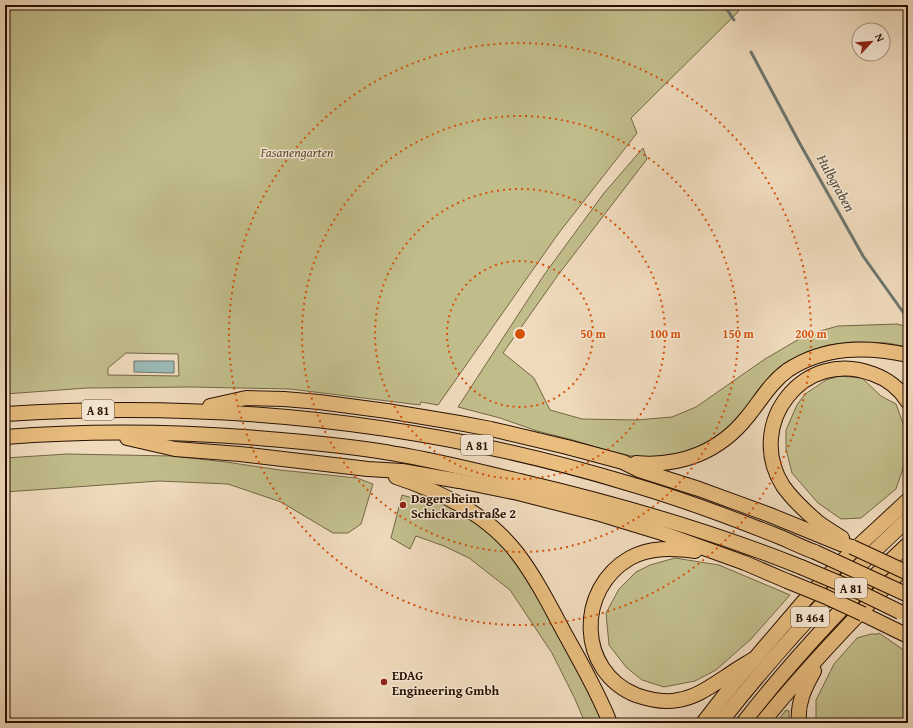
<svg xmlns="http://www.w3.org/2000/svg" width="913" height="728" font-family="'Gentium Book Plus',serif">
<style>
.green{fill:#c1bd8b;stroke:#746646;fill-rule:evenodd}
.water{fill:#9bbab7;stroke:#6d766e}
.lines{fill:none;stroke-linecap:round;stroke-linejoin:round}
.stream{stroke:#6d766e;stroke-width:3}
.highway-casing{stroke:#270f00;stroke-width:16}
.highway{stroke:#e8bd7e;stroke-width:14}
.highway-bridge-casing{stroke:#270f00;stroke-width:16;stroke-linecap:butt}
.highway-bridge{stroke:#e8bd7e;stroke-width:14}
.ring{fill:none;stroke:#d5520b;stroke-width:2;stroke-dasharray:2 4}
.poi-dot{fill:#8f2418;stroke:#f5e7d3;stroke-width:1.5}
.labels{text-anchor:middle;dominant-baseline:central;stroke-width:3;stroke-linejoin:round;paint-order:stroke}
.shield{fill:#f5e7d3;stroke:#65503f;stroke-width:1}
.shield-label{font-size:12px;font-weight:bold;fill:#270f00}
.park-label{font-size:13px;font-style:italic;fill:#5d4c31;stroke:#f5e7d3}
.poi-label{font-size:13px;font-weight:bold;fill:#270f00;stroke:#f5e7d3;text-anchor:start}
.water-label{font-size:14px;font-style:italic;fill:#504b40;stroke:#f5e7d3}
.centre{fill:#d5520b;stroke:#f5e7d3;stroke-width:2}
.ring-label{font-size:12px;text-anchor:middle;font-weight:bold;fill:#d5520b;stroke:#f5e7d3;stroke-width:3;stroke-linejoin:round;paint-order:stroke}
</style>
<rect width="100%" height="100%" fill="#efdabc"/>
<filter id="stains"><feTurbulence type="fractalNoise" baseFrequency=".005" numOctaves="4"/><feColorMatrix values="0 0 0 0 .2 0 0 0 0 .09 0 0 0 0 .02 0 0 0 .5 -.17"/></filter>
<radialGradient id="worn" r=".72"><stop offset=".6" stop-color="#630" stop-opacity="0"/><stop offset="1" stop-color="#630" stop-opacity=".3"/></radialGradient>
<g class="green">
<path d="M5 5H740L738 12 631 118 637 133 558 234 438 405 421 402 420 405 290 389 191 387 87 388 5 394ZM126 353 178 354 179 376 108 375V368Z"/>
<polygon points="643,148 647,159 558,275 503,353 534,378 550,410 582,419 637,420 672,417 696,407 765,359 806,335 838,326 897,324 908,327 908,347 887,343 852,342 828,345 809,351 796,357 782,368 730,429 698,450 666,457 637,457 612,452 573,440 537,431 500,418 458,407 544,275 604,193"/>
<polygon points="839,376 862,378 881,396 896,404 905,429 908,448 908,454 896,489 861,518 841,519 818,503 792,473 786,449 786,430 797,405 805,394 826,380"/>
<polygon points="67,454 172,456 226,462 280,470 357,478 373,484 361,524 348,533 333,533 281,502 228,484 159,481 5,492 5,458"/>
<polygon points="421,490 468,512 520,562 606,723 585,723 575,699 552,653 510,590 469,558 444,546 416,536 410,549 391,538 402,495 416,499"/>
<polygon points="675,558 719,565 790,595 751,639 716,670 695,681 664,687 642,680 626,667 609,645 606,613 619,589 636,572 650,565"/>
<polygon points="879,633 908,653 908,723 816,723 816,700 834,664 857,638 871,634 878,634"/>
<polygon points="786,710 789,711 789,723 776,723"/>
</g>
<polygon class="water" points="134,361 174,361 174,373 134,372"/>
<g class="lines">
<g class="stream">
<polyline points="724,5 734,20"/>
<polyline points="751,52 799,142 863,256 908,319"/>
</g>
<g class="highway-casing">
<g id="highway">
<polyline points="210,406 246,398 284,399 319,402 387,411 459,423 491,429 567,447 623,462 639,470 699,489 770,515 841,544 852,547"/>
<path d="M5 414C216 400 425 422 627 483 679 498 730 517 780 537 792 542 803 548 815 552"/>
<path d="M5 437C104 429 204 432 303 442 334 445 365 448 396 454 439 461 481 472 524 482 618 504 711 531 801 567"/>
<polyline points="127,438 175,449 240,454 368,469 402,471 459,481 518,493 600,514 659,532 745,563 787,581"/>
<path d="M636 463C680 467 720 452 748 416 761 400 771 382 788 370 825 346 866 346 908 355"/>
<path d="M396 477C442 492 487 514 517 553 536 578 550 606 565 634 581 663 598 692 610 723"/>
<path d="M842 538C834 533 826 528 819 523 806 512 793 500 783 486 744 424 804 347 873 374 887 379 900 389 908 402"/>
<path d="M695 551C673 548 650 547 630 558 576 589 577 671 636 695 650 700 664 703 678 700 697 697 711 686 727 676 735 670 744 665 752 660"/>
<polyline points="863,614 908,636"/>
<polyline points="703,723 734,683 804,601 840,563 908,500"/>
<path d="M720 723C777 650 840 582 908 519"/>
<path d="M743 723C793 659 849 599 908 544"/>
<path d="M762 723C807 667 857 615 908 564"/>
<path d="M799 723C797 703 805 687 814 671"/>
</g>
</g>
<use href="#highway" class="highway"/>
<g class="highway-bridge-casing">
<g id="highway-bridge">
<polyline points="852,547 908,573"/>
<polyline points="815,552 908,595"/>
<polyline points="801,567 851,588 900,612"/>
<polyline points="787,581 824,596 863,614"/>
</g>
</g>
<use href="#highway-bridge" class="highway-bridge"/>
</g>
<g class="ring">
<circle cx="520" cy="334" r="73"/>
<circle cx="520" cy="334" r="145"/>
<circle cx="520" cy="334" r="218"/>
<circle cx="520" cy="334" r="291"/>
</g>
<g class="poi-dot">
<circle cx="403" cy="505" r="4"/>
<circle cx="384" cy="682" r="4"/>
</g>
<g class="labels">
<g class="shield">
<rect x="82" y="400" width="32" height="20" rx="3"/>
<rect x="461" y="435" width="32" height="20" rx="3"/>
<rect x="835" y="578" width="32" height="20" rx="3"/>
<rect x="791" y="607" width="38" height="20" rx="3"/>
</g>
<g class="shield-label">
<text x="98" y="410">A 81</text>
<text x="477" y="445">A 81</text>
<text x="851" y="588">A 81</text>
<text x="810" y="617">B 464</text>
</g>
<g class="park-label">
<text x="297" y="152">Fasanengarten</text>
</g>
<g class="poi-label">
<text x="411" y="498">Dagersheim<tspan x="411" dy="15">Schickardstraße 2</tspan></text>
<text x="392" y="675">EDAG<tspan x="392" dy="15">Engineering Gmbh</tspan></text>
</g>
<g class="water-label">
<text transform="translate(836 183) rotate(61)">Hulbgraben</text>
</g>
</g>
<circle cx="520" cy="334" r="6" class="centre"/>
<g class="ring-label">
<text x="593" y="338">50 m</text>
<text x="665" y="338">100 m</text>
<text x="738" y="338">150 m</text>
<text x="811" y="338">200 m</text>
</g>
<rect width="913" height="728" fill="none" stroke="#efdabc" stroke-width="20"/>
<rect x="6" y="6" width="901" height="716" fill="none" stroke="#270f00" stroke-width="2"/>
<rect x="10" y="10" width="893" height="708" fill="none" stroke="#270f00"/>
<g transform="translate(871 42) rotate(64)"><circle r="19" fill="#f5e7d3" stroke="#a3917f"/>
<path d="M0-3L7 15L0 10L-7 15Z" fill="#8f2418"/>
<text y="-6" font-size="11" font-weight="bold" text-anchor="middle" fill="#270f00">N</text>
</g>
<rect width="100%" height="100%" filter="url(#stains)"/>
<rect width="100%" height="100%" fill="url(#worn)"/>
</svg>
